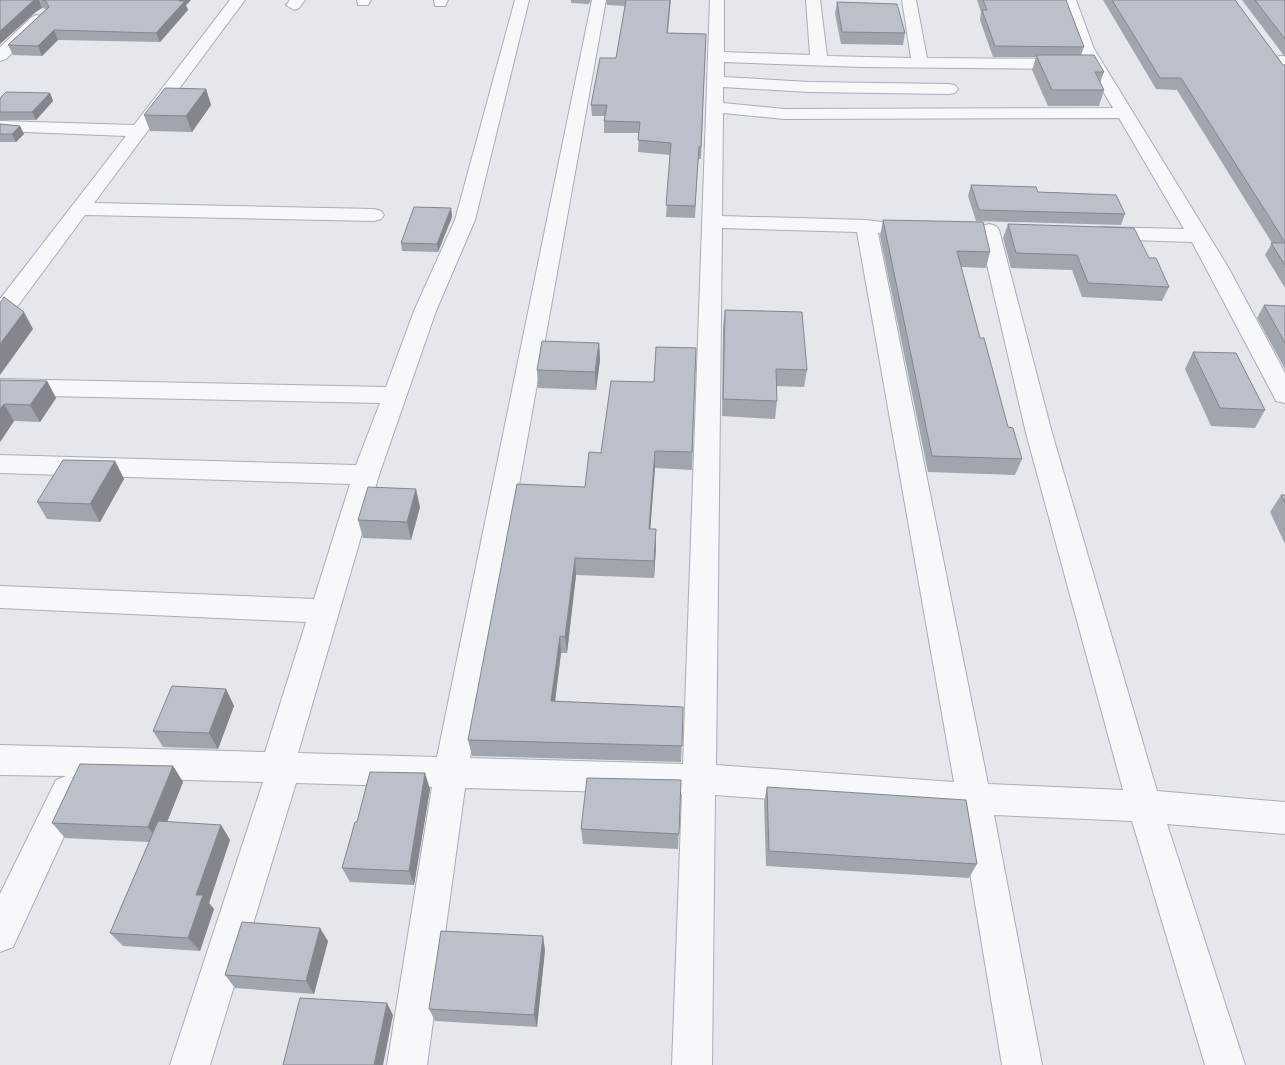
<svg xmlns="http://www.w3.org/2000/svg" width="1285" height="1065" font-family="Mulish,sans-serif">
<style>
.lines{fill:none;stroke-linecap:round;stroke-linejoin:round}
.street-casing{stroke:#a9aeb7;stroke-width:2}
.street{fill:#f7f8fa;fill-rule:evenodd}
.wall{fill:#a1a5ae}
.shaded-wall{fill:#83868d}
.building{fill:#bbc0ca;stroke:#83868d}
</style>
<rect width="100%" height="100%" fill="#e4e7ec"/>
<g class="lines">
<g class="street-casing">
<g id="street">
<polygon points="230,0 245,0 94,203 374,209 381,211 384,215 381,219 374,221 85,215 8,319 0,321 0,299 126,136 0,131 0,121 134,125"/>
<polygon points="290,0 305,0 299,8 294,10 286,5"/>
<polygon points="357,0 371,0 368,5 358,5"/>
<polygon points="434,0 448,0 445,6 435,6"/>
<path d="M515 0H529L475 220 436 311 379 475 298 753 437 757 592 0H606L470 758 683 764 710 0H724V52L810 55 806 0H820L827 56 911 58 902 0H916L927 58 1071 59 1077 61 1079 64 1077 67 1071 69 862 67 724 62V77L809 82 949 84 955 85 958 89 955 93 949 94 809 92 723 87V103L784 109 1113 108 1078 49 1062 0H1076L1094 49 1228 267 1285 373V403L1276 401 1273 395 1192 242 1100 239 1093 237 1090 233 1093 229 1100 227 1184 229 1119 118 784 119 723 113 722 216 866 220 889 223 892 227 889 231 878 233 988 784 1123 790 1026 433 979 230 982 226 989 224 996 226 999 230 1052 433 1157 791 1285 802V834L1167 824 1245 1065H1205L1132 821 994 815 1042 1065H1002L960 813 715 795 712 1065H672L682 794 465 788 427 1065H387L432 787 296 783 210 1065H170L263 782 70 777 80 780 85 791 13 947 0 952V894L56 780 66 776 0 775V745L265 752 306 622 0 608V586L314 599 350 484 0 473V455L356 465 380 403 0 395V379L386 387 414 311 455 220ZM722 228 857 232 954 782 716 765Z"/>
<polygon points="37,15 42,17 45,20 6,59 0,61 0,47 32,17"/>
<polygon points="1279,56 1285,56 1285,66 1273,64 1271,61"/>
</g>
</g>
<use href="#street" class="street"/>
</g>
<g class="wall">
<polygon points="0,0 191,0 186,5 188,10 160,42 58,40 42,56 13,55 8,45 46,9 42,8 37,11"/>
<polygon points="571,0 591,0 589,4 571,3"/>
<polygon points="606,0 671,0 668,33 706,34 701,159 698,159 695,218 666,217 670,155 638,152 639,133 604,133 604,121 605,116 592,116 591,105 616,58 625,6 607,5"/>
<polygon points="977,0 1066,0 1084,47 1081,55 1104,72 1100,83 1104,90 1099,106 1048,106 1032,70 1036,57 993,57 980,20 981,12"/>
<polygon points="1103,0 1235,0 1283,65 1285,65 1285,288 1265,255 1272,243 1177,90 1156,89"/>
<polygon points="1242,0 1285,0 1285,57"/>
<polygon points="837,2 905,33 903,45 841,44 835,14"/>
<polygon points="206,89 211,105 192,132 150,131 144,115"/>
<polygon points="50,93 53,101 36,120 0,120 0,98"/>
<polygon points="0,124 20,126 24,134 16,142 0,142"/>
<polygon points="971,185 1038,192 1125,214 1121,225 976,221 968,196"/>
<polygon points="451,208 452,217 438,252 402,251 401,243"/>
<polygon points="883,220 990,252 986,268 961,267 980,338 1008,427 1022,459 1015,475 928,472 880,236"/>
<polygon points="1008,224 1149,258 1169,287 1162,301 1082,297 1072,270 1011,268 1003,238"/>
<polygon points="1264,305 1285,306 1285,369 1257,318"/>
<polygon points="725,310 807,370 804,387 777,386 777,401 775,419 722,416 723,327"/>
<polygon points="599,343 600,360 596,390 538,388 537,370"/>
<polygon points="696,348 692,470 655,468 650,529 656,546 654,578 576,575 567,653 561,653 555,701 683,707 681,762 472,756 468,740 585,487 601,453 654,382"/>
<polygon points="1193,352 1265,410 1255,428 1211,426 1185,369"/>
<polygon points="0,380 47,381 56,398 40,422 14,421 0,442"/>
<polygon points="115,461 124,479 100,522 47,519 37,502"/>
<polygon points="1281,495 1285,495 1285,544 1270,512"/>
<polygon points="420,507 411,540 363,538 358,520"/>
<polygon points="226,689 234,706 218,749 163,747 153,731"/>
<polygon points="173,766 183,782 167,822 221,825 230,840 209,903 214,909 200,951 123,946 110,933 149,842 65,838 52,823"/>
<polygon points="681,780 678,849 583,844 581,829"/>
<polygon points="767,787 977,864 969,878 766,866 764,802"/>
<polygon points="430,789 414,885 350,882 342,868"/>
<polygon points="328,941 314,994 235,988 225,975"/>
<polygon points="545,950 537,1027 435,1021 429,1009"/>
</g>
<g class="shaded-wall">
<polygon points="36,0 39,0 42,8 37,11 0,44 0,31 33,1"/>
<polygon points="180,0 191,0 186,5 188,10 160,42 156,33"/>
<polygon points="54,30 58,40 42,56 38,46"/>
<polygon points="206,89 211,105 192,132 186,116"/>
<polygon points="50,93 53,101 36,120 32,112"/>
<polygon points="20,126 24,134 16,142 12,134"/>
<polygon points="451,208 452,217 438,252 437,244"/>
<polygon points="24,312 33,329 0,375 0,344"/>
<polygon points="599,343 600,360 596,390 595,372"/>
<polygon points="47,381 56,398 40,422 30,405"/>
<polygon points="4,404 14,421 0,442 0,409"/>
<polygon points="655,451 655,468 649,546 649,529"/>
<polygon points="115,461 124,479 100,522 90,504"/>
<polygon points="416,489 420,507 411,540 407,522"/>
<polygon points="656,529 656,546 654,578 654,561"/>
<polygon points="575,558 576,575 567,653 565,637"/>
<polygon points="560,636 561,653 553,717 551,701"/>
<polygon points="226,689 234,706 218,749 209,733"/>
<polygon points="173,766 183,782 159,842 148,827"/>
<polygon points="425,773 430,789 414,885 409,871"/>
<polygon points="221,825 230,840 209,903 214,909 200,951 188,938 196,895"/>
<polygon points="320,928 328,941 314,994 306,981"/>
<polygon points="543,936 545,950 537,1027 534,1015"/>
<polygon points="387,1003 393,1015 383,1065 374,1065"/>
</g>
<g class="building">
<polygon points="0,0 36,0 33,1 0,31"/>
<polygon points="42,0 180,0 179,1 185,1 156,33 54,30 38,46 8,45 49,7 46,1"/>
<polygon points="626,0 670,0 667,33 706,34 701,147 699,147 695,206 666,205 671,143 638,140 640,122 604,121 607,105 591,105 600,58 616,58"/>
<polygon points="983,0 1066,0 1084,47 995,46 982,10 987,10"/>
<polygon points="1112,0 1235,0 1283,65 1285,65 1285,242 1181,78 1160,78"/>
<polygon points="1255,0 1285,0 1285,39"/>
<polygon points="837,2 897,4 905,33 842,32"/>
<polygon points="1036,55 1094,55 1104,72 1095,72 1104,90 1052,90"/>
<polygon points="165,88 206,89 186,116 144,115"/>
<polygon points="6,92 50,93 32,112 0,112 0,98"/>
<polygon points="0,124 20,126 12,134 0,134"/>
<polygon points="971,185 1036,187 1038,192 1116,195 1125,214 979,210"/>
<polygon points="414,207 451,208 437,244 401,243"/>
<polygon points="883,220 983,222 990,252 957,251 980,338 984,338 1008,427 1013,428 1022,459 932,456"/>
<polygon points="1008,224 1134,228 1149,258 1156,258 1169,287 1088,283 1077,255 1016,253"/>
<polygon points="1271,243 1285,243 1285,265"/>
<polygon points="4,297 24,312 0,344 0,303"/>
<polygon points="1264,305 1285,306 1285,343"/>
<polygon points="725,310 802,312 807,370 776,369 777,401 723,399"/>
<polygon points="542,341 599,343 595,372 537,370"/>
<polygon points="656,347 696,348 692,452 655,451 649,529 656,529 654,561 575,558 565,637 560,636 551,701 683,707 682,746 468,740 517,484 585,487 589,452 601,453 611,381 654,382"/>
<polygon points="1193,352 1236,353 1265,410 1220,408"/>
<polygon points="0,380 47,381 30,405 4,404 0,409"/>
<polygon points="63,460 115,461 90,504 37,502"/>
<polygon points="368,487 416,489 407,522 358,520"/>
<polygon points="1281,495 1285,495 1285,503"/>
<polygon points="172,686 226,689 209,733 153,731"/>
<polygon points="80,764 173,766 148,827 52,823"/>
<polygon points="370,772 425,773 409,871 342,868 355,822 357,822"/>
<polygon points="587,778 681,780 679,834 581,829"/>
<polygon points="767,787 966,800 977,864 769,851"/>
<polygon points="158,821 221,825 196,895 203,895 188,938 110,933"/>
<polygon points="242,922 320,928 306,981 225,975"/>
<polygon points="441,931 543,936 534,1015 429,1009"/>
<polygon points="300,998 387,1003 374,1065 283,1065"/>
</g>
</svg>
